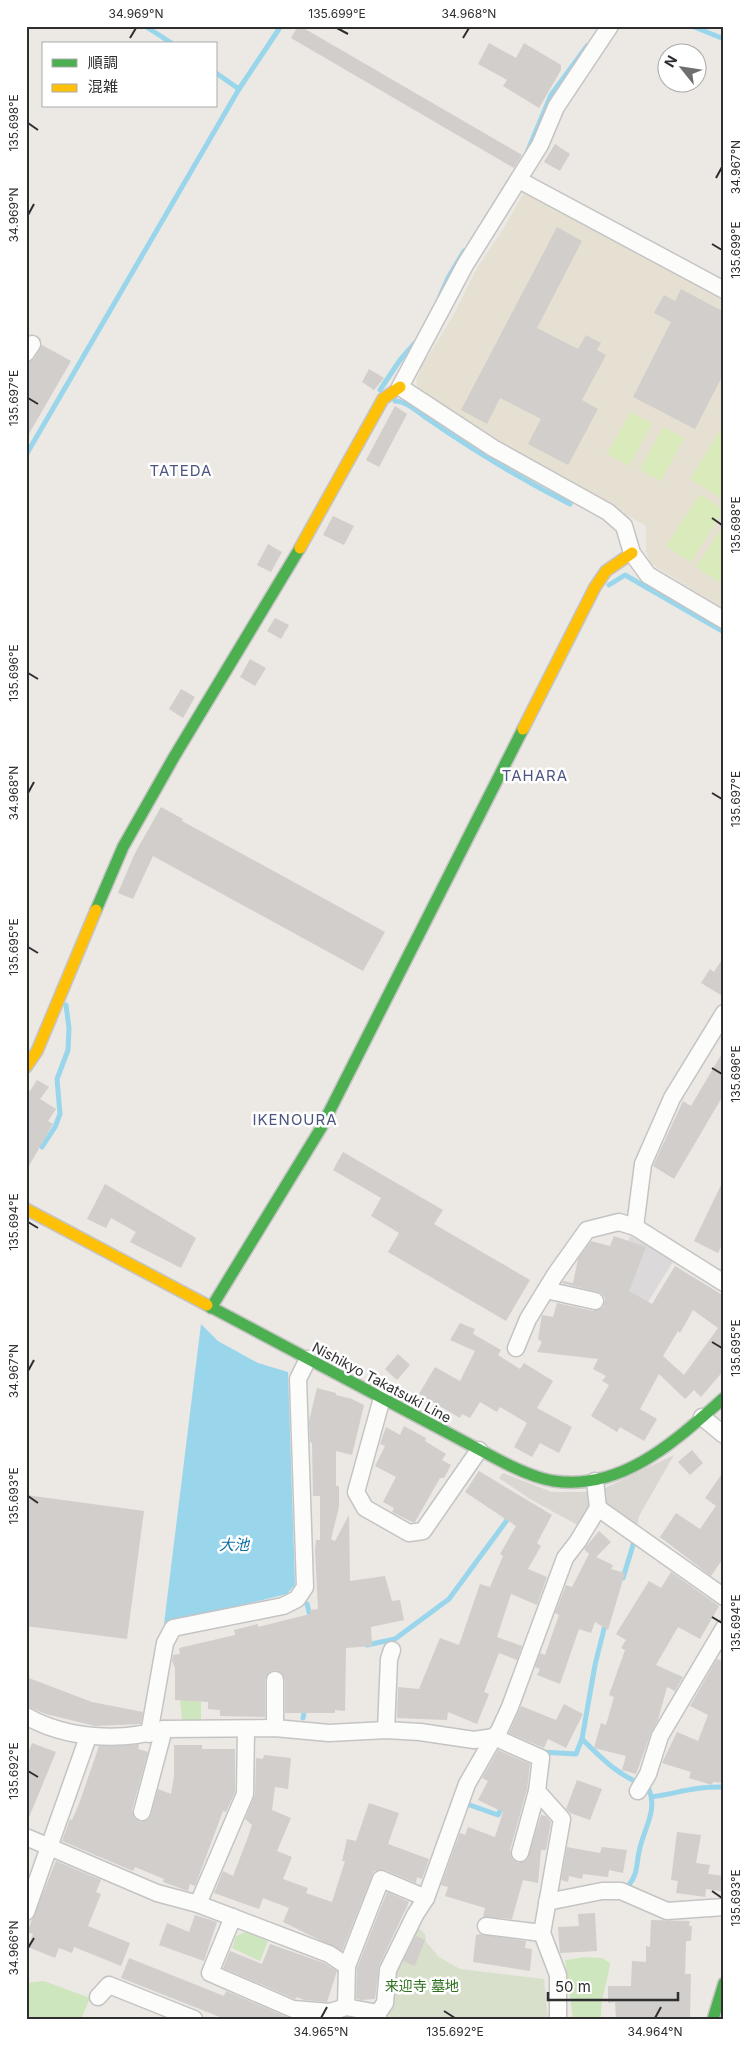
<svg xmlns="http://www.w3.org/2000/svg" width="750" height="2045" font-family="Inter,'Noto Sans JP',sans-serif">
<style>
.industrial{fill:#dcd9db}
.education{fill:#e6e0d3}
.green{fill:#cee6be}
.cemetery{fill:#d8e0cc}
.pitch{fill:#d9eabb}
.plaza{fill:#dad6d2}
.water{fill:#99d6ec}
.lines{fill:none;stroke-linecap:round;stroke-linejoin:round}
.stream{stroke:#99d6ec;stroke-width:5}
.building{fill:#d1cecb;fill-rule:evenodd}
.street-casing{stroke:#c5c4c5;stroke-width:19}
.fast-casing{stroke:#c5c4c5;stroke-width:14}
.slow-casing{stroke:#c5c4c5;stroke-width:14}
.street{stroke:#fcfcfb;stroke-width:16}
.fast{stroke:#4caf50;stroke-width:11}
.slow{stroke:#ffc107;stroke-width:11}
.ticks{fill:none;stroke:#2e2e2e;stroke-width:2}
.labels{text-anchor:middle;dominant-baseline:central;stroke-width:5;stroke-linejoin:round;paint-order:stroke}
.street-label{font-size:14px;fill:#2e2e2e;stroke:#fff}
.park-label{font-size:14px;fill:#2c6e1b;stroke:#fff}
.neighbourhood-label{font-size:15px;letter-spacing:1px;fill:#4d5680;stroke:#fff}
.water-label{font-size:15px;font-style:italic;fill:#0d6fa3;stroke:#fff}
.neatline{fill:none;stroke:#2e2e2e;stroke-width:2}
.ticks-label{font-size:12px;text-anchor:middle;fill:#2e2e2e}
</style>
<rect width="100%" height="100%" fill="#ece8e4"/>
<polygon class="industrial" points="630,1236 674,1260 616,1354 606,1303"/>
<polygon class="education" points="527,187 724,294 724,610 650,563 646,550 646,526 538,466 419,391 416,381 422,366 453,316 477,268 504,228"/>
<g class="green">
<polygon points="201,1679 201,1721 182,1720 180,1699"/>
<polygon points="246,1932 268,1941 260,1961 232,1948 236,1936"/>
<path d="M585 1957 602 1958 610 1963C608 1983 600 1997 601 2019H573L565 1960Z"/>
<polygon points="44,1981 90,1998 81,2019 26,2019 26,1983"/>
</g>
<polygon class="cemetery" points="413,1923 425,1934 426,1942 439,1957 460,1969 544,1979 548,2019 389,2019 389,1982"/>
<g class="pitch">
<polygon points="631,412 652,424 629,466 607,454"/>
<polygon points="724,424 724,500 690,479"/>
<polygon points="663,427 684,438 661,481 640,470"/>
<polygon points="700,494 724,510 691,562 666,546"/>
<polygon points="724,524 724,577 720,583 696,567"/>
</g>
<g class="plaza">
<polygon points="674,1455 639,1516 637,1526 607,1506 603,1489"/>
<polygon points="503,1473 552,1492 586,1492 591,1494 595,1500 583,1528 530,1499 499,1478"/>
</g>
<polygon class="water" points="201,1324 218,1341 258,1363 288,1372 295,1585 287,1594 164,1624"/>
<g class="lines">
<g class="stream">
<polyline points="145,26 173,44"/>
<polyline points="692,26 724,39"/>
<polyline points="216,73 239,89"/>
<polyline points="528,150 551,95 587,46"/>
<polyline points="440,296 448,278 464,251"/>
<polyline points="380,390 400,360 415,343"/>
<path d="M395 401C407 401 419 413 428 419 474 451 521 479 570 504"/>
<polyline points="26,455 239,89 281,26"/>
<polyline points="609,585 625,575 724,632"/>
<polyline points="42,1147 55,1127 60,1114 57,1079 68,1050 69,1028 66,1005"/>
<polyline points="623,1578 634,1542"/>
<polyline points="307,1604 311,1620"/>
<path d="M606 1621 595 1665 582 1739C602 1759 620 1777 648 1787 659 1811 643 1829 639 1852 636 1866 638 1873 629 1885"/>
<polyline points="367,1645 395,1639 449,1599 510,1516"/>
<polyline points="303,1718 305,1707"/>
<polyline points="541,1752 576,1754 582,1739"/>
<path d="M652 1797C678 1793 697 1786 724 1787"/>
<polyline points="467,1804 498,1815 503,1805"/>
</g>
</g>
<g class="building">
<polygon points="298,26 300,26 522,155 514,168 291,38"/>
<polygon points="489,43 516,58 524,43 561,65 561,70 539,108 503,86 507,80 478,64"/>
<polygon points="555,144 570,154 560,171 544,162"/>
<polygon points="557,227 582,241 537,328 578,349 586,335 601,343 597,350 606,355 582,400 598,409 568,465 528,444 541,419 500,398 487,424 461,410"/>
<polygon points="681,289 724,312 724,373 695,429 633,397 671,322 654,313 664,295 675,301"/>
<polygon points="42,345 71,361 26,439 26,363 34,359"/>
<polygon points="369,369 384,378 374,390 362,382"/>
<polygon points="395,406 407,414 379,467 366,460"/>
<polygon points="333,516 354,526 344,545 323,535"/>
<polygon points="268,544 282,552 271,572 257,565"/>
<polygon points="275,618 289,625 281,639 267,631"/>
<polygon points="250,659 266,668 255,686 240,677"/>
<polygon points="181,689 195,697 183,718 169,709"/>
<polygon points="161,807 183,819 182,821 385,932 363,971 153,856 133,899 118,893 135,853"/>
<polygon points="724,956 724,997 701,983 710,969 714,972"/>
<polygon points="724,1050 724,1094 674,1179 653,1166 683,1101 691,1106"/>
<polygon points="37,1080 49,1087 40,1099 56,1109 48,1121 53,1124 26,1171 26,1089 30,1091"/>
<polygon points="343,1152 443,1210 434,1224 530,1280 506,1321 388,1252 399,1233 371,1216 381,1198 333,1170"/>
<polygon points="724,1179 724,1241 718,1253 694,1241"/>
<polygon points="105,1184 196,1238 181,1268 130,1242 136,1232 111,1218 106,1228 87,1219"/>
<path d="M614 1236 646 1247 629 1291 652 1304 675 1266 724 1296V1370L701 1397 694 1390 685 1399 659 1374 640 1409 657 1419 644 1441 620 1427 617 1432 591 1416 609 1385 602 1381 606 1376 593 1369 598 1359 537 1352 542 1342 538 1339 542 1315 553 1317 557 1303 593 1311 603 1307 605 1298 601 1293 562 1283 563 1281 573 1283 578 1259 591 1241 610 1246ZM693 1310 718 1328 684 1375 663 1356 678 1331 680 1333Z"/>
<polygon points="460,1323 475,1329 473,1333 475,1335 501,1350 498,1355 520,1369 524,1363 553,1381 537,1408 572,1427 559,1453 540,1443 532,1457 514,1447 527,1423 500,1407 497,1412 480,1402 470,1418 462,1414 460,1418 419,1394 435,1367 460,1381 475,1351 450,1340"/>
<polygon points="398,1354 410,1365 397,1380 385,1369"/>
<polygon points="317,1388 336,1393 336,1395 352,1399 364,1405 352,1455 336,1451 336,1486 339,1486 339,1507 331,1539 335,1541 349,1515 350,1581 385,1576 392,1601 400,1600 404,1620 371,1627 372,1646 346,1648 345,1711 335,1710 335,1713 285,1713 285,1680 280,1672 275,1670 270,1672 265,1680 265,1717 220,1716 220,1710 208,1709 208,1702 175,1700 175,1668 172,1661 173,1655 180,1654 179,1648 235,1635 234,1630 258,1624 258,1627 310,1614 310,1610 318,1609 315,1551 316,1540 320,1540 320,1496 313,1496 312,1443 310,1442 309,1421"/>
<polygon points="404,1426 426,1438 425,1441 446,1454 442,1460 451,1465 444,1478 440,1478 415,1522 412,1522 392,1512 394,1508 383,1502 396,1477 375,1466 385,1446 380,1444 386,1427 400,1435"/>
<polygon points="692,1450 703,1463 690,1475 678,1462"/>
<polygon points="479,1471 552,1515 537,1543 541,1546 528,1569 547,1577 537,1605 511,1594 497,1637 522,1646 517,1660 499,1653 484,1692 489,1694 477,1724 448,1712 447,1720 397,1718 398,1687 419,1689 440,1638 459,1645 480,1584 490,1587 503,1556 500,1554 516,1526 465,1492"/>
<polygon points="724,1471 724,1557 711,1576 660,1537 676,1513 700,1529 716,1506 705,1498"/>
<polygon points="26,1495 144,1511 127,1639 26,1626"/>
<polygon points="599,1531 611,1542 596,1557 613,1565 611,1569 625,1573 608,1630 595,1622 591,1633 579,1629 560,1684 537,1675 540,1669 535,1667 540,1653 545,1655 559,1615 555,1613 566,1585 572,1587 589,1554 584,1549"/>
<polygon points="671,1572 719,1606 700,1639 678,1627 656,1665 683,1677 675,1691 667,1687 658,1720 651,1733 636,1774 622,1770 626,1756 594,1748 601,1723 606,1725 614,1697 609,1695 625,1650 621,1648 626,1640 616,1634 649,1581 661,1588"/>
<polygon points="717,1659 724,1662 724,1783 713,1782 712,1785 689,1778 691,1772 662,1763 677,1732 698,1741 708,1715 690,1706"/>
<polygon points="26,1677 92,1702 143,1712 141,1724 95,1726 46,1714 26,1706"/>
<polygon points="564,1704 583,1714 566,1748 548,1739 544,1748 509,1733 521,1706 556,1720"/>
<polygon points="32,1743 56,1752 27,1822 26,1758"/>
<polygon points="139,1744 138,1749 148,1752 132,1810 135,1819 140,1822 149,1819 151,1815 158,1789 171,1794 174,1776 174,1745 202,1745 202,1749 235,1749 235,1792 226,1812 223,1811 195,1886 190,1884 188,1891 163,1882 164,1879 135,1867 133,1871 62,1841 70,1819 72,1820 79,1804 99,1746"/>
<polygon points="498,1750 530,1764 527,1789 510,1850 513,1860 518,1863 527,1860 541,1815 546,1816 551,1822 546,1850 541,1850 538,1883 523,1880 512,1919 483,1917 485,1908 445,1896 448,1887 441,1885 460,1833 465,1835 468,1827 495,1837 503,1812 478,1800 488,1781 482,1778"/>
<polygon points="264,1755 291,1758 288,1789 275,1787 272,1810 291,1818 277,1851 292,1857 283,1879 308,1888 306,1893 332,1902 345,1861 342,1861 347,1839 356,1841 369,1803 399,1813 388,1844 429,1859 422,1879 417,1877 416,1883 385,1870 374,1871 342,1951 283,1922 289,1908 263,1898 259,1909 214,1893 223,1871 233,1876 248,1837 252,1825 245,1819 255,1795 256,1758 263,1759"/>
<polygon points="577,1780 602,1789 590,1820 570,1813 566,1809"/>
<polygon points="677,1832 701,1835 696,1863 710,1865 708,1874 724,1876 724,1892 706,1889 705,1897 676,1893 678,1881 671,1880"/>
<polygon points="567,1847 600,1853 602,1847 627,1850 623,1873 609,1870 608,1877 583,1874 582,1879 569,1876 568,1882 561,1880"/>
<polygon points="56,1861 101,1880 96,1892 101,1894 88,1926 130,1943 121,1966 74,1947 72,1953 59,1948 55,1958 28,1947 33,1934 27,1932"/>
<polygon points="387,1892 409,1902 379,1966 375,1999 361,2000 356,1998 357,1968"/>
<polygon points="595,1913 597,1951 560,1953 558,1927 579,1926 578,1914"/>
<polygon points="195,1915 217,1922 204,1961 159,1945 167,1923 189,1932"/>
<polygon points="651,1920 690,1921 689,1926 692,1926 691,1941 686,1941 685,1974 691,1974 690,2019 616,2019 615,2002 608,2003 608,1986 631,1986 632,1961 646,1962 646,1946 650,1947"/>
<polygon points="480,1934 526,1941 525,1948 532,1949 530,1971 473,1962 476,1935"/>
<polygon points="416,1936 425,1940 415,1966 403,1961"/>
<polygon points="270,1944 324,1963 337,1971 327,2002 304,2000 297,1997 295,1999 223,1968 230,1951 262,1964"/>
<polygon points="129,1958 224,1996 226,1991 289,2018 225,2019 121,1978"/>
</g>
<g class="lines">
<g class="street-casing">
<g id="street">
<polyline points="610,26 556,107 540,145 465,265 400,387 493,448 608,512 624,526 632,553 648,575 724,620"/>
<polyline points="519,180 724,290"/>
<polyline points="26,353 32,344"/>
<polyline points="635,1227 643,1164 672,1098 724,1013"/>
<polyline points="546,1290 595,1301"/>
<polyline points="516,1348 528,1319 555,1275 587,1230 619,1222 635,1227 724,1283"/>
<polyline points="382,1398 356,1492 365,1508 409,1533 423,1531 479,1450"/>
<polyline points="702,1417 724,1435"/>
<polyline points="598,1508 724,1597"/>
<path d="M26 1716C66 1739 120 1742 164 1729L275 1728 329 1733 386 1730 420 1732 474 1740 494 1737 541 1758 537 1791 562 1819 542 1933 558 1975V2019"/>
<polyline points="275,1728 275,1680"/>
<polyline points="386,1730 389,1659 392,1650"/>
<polyline points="149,1734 165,1643 173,1628 283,1606 297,1599 305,1587 298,1379 308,1359"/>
<polyline points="638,1791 648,1774 660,1736 724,1628"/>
<polyline points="142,1812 164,1729"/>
<polyline points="26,1837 157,1893 198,1904 329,1954 347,1966"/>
<polyline points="520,1853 537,1791"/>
<polyline points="547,1902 602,1891 621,1891 667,1911 724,1907"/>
<polyline points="198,1904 245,1794 246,1729"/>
<polyline points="26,1912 88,1737"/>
<polyline points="233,1917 210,1973 293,2009 330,2012 346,2007 378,2013 378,2019"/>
<polyline points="486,1926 542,1933"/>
<polyline points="98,1997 109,1985 194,2019"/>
<polyline points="346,2007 347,1966 381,1879 426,1898"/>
<polyline points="378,2013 385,2003 388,1970 415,1915 426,1898 467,1784 494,1737 499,1731 510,1707 565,1558 578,1541 598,1508 595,1481"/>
</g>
</g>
<g class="fast-casing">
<g id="fast">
<polyline points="96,910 123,847 174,757 300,548"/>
<path d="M207 1305 497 1459C514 1468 534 1478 554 1481 623 1491 676 1440 724 1398"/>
<polyline points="211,1308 321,1128 523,729"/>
<polyline points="713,2019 724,1983"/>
</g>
</g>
<g class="slow-casing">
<g id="slow">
<polyline points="300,548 383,399 400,387"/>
<polyline points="523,729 595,587 606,571 632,553"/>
<polyline points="26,1067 37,1051 96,910"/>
<polyline points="26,1209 207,1305"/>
</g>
</g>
<use href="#street" class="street"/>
<use href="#fast" class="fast"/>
<use href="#slow" class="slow"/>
</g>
<path class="ticks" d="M337 28 348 34M130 38 136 28M463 38 469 28M28 123 38 130M716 178 722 167M28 215 34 204M712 244 722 250M28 398 38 404M712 518 722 525M28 673 38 679M28 793 34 782M712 793 722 799M28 947 38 953M712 1068 722 1074M28 1222 38 1228M712 1342 722 1348M28 1371 34 1360M28 1496 38 1503M712 1617 722 1623M28 1771 38 1777M712 1891 722 1898M28 1948 34 1938M444 2011 455 2018M321 2018 327 2007M655 2018 661 2007"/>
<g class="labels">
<g class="street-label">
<text transform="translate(382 1382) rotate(28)">Nishikyo Takatsuki Line</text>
</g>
<g class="park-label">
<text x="422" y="1985">来迎寺 墓地</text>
</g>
<g class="neighbourhood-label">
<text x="181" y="470">TATEDA</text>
<text x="535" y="775">TAHARA</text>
<text x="295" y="1119">IKENOURA</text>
</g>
<g class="water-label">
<text x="234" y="1544">大池</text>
</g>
</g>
<rect width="750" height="2045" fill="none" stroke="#ffffff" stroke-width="55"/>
<rect x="42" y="42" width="175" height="65" fill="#ffffff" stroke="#ababab"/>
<rect x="52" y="59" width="25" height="8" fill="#4caf50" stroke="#ababab"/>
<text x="88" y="68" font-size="15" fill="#2e2e2e">順調</text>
<rect x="52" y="84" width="25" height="8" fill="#ffc107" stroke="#ababab"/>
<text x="88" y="92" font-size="15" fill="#2e2e2e">混雑</text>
<g transform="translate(682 68) rotate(300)"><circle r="24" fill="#ffffff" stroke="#ababab"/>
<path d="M0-4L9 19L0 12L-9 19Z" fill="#706f6e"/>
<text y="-8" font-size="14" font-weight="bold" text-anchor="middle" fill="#2e2e2e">N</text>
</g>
<path d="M548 1992v8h130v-8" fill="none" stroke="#2e2e2e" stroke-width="2.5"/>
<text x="555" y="1992" font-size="15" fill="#2e2e2e" stroke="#ffffff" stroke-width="4" paint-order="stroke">50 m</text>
<rect x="28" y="28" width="694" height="1990" class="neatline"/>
<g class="ticks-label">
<text x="136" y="18">34.969°N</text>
<text x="337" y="18">135.699°E</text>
<text x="469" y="18">34.968°N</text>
<text transform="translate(14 123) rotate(-90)" y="4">135.698°E</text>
<text transform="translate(736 167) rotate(-90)" y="4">34.967°N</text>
<text transform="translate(14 215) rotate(-90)" y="4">34.969°N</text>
<text transform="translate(736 250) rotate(-90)" y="4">135.699°E</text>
<text transform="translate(14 398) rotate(-90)" y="4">135.697°E</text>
<text transform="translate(736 525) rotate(-90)" y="4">135.698°E</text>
<text transform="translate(14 673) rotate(-90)" y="4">135.696°E</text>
<text transform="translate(14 793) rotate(-90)" y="4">34.968°N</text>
<text transform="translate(736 799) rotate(-90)" y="4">135.697°E</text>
<text transform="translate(14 947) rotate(-90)" y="4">135.695°E</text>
<text transform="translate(736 1074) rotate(-90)" y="4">135.696°E</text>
<text transform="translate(14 1222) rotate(-90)" y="4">135.694°E</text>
<text transform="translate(736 1348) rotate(-90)" y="4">135.695°E</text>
<text transform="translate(14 1371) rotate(-90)" y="4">34.967°N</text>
<text transform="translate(14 1496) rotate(-90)" y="4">135.693°E</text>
<text transform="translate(736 1623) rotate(-90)" y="4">135.694°E</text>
<text transform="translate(14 1771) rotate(-90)" y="4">135.692°E</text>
<text transform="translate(736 1898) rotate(-90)" y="4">135.693°E</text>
<text transform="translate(14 1948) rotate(-90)" y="4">34.966°N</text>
<text x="321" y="2036">34.965°N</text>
<text x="455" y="2036">135.692°E</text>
<text x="655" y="2036">34.964°N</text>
</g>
</svg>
